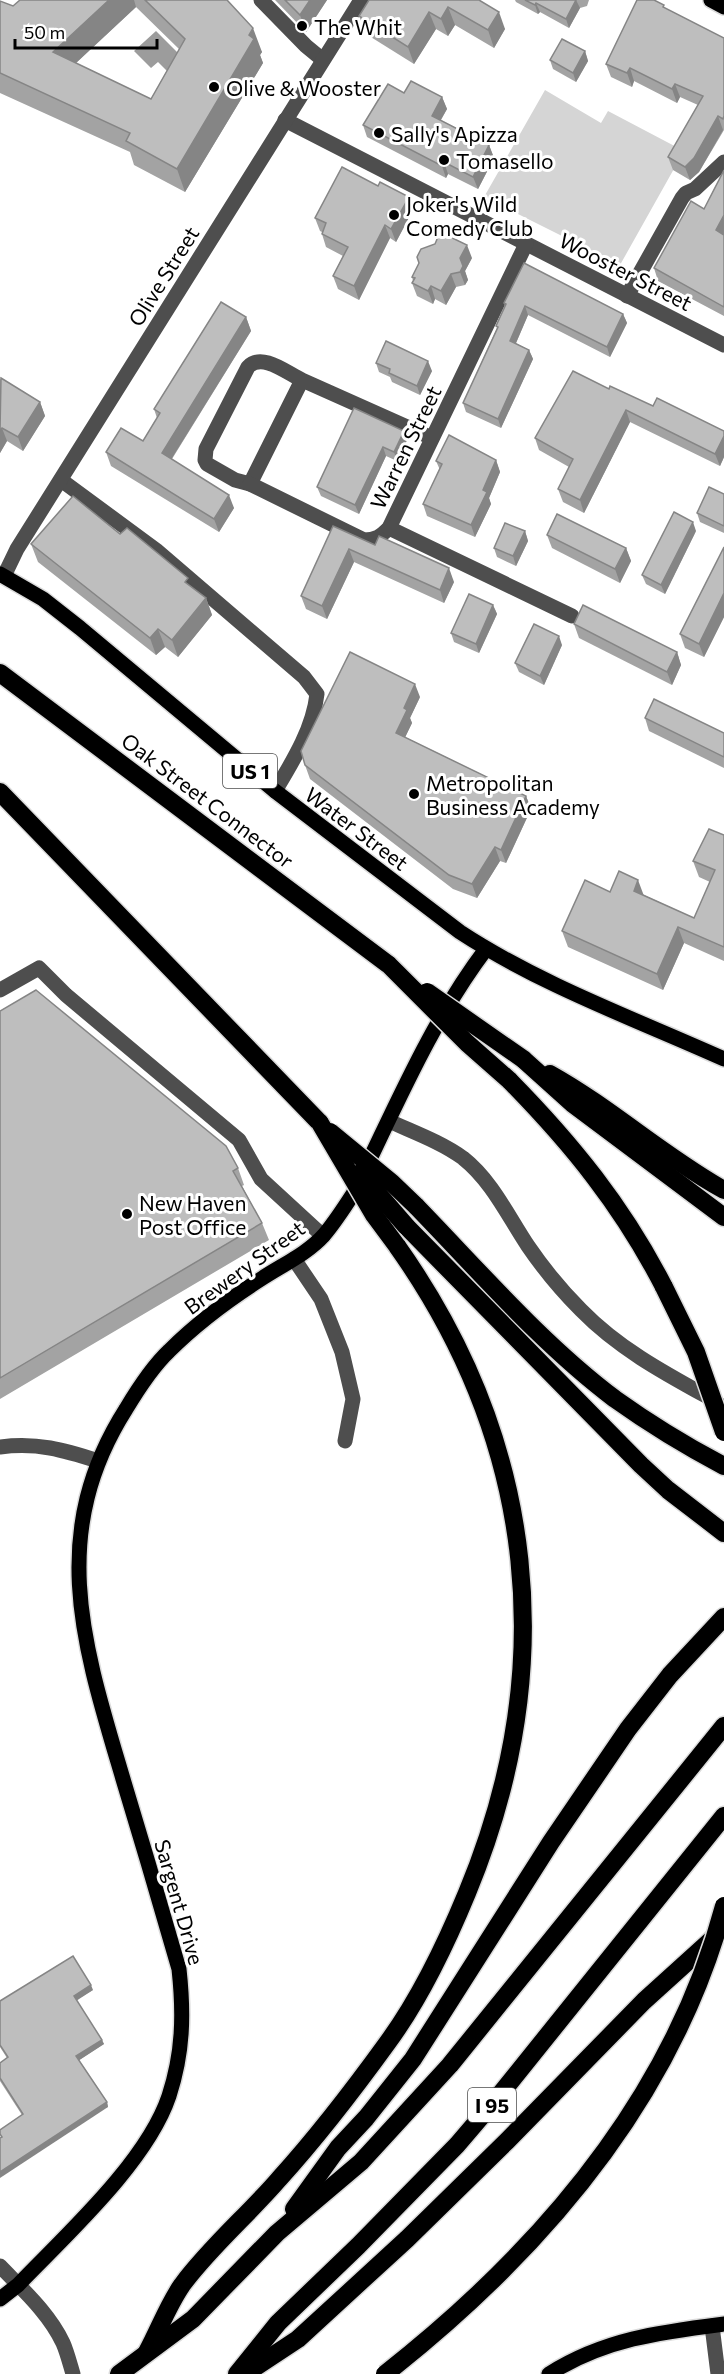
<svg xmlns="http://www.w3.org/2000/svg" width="724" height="2374" font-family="Commissioner,sans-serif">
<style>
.green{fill:#d5d5d5}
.water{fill:#9c9c9c}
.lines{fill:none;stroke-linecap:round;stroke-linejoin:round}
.major-casing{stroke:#dbdbdb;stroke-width:18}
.highway-casing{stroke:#dbdbdb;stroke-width:21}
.minor{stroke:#4e4e4e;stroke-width:15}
.major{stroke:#000;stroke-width:15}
.highway{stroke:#000;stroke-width:18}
.highway-bridge-casing{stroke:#dbdbdb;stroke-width:21;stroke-linecap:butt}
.highway-bridge{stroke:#000;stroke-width:18}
.wall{fill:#a3a3a3;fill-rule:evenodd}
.shaded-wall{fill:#858585}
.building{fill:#bebebe;stroke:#858585;stroke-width:1.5}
.poi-dot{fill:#000;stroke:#fff;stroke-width:2}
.labels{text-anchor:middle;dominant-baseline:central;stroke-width:6;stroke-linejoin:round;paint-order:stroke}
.shield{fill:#fff;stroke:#4c4c4c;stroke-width:1.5}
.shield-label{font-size:20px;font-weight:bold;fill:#000}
.poi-label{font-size:21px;fill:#000;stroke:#fff;text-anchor:start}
.street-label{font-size:21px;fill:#000;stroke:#fff}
</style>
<rect width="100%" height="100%" fill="#fff"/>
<polygon class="green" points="545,90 601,123 608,111 684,151 620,265 484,197"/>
<polygon class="water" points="156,31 190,65 175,79 158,62 151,68 134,51"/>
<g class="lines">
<g class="major-casing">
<g id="major">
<polyline points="711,0 724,7"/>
<path d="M0 574 43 599 80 628 275 791 460 932C541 985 635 1019 724 1059"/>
<path d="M0 2299 18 2285C66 2235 147 2162 169 2096 183 2053 184 2015 179 1969 161 1906 142 1842 123 1779 84 1647 46 1535 126 1409 138 1389 152 1367 169 1351 197 1323 228 1300 261 1279 282 1265 307 1254 324 1235 335 1222 344 1208 353 1194 394 1111 430 1023 486 949"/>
<path d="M549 2374C604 2339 661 2332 724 2324"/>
</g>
</g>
<g class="highway-casing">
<g id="highway">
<polyline points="0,673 389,965"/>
<polyline points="0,792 320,1123"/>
<polyline points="523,1059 573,1104 724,1217"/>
<path d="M550 1074C611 1108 663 1156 724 1190"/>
<path d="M509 1080C572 1144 623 1207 664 1287"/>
<path d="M416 1206C480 1272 542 1344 615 1399 650 1424 686 1446 724 1466"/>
<polyline points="406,1226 641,1465 668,1490 724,1533"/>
<polyline points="294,2209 338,2148 366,2118 413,2059 551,1842 628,1729 670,1675 724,1617"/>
<path d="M147 2352C159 2330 168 2305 182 2285 210 2247 248 2215 279 2179 318 2136 354 2089 388 2042 421 1997 446 1944 467 1893 560 1669 537 1444 397 1246"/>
<polyline points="119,2374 193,2319 277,2233 361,2162 450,2065 724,1726"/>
<polyline points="237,2374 278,2323 358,2246 457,2145 498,2097 724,1816"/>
<polyline points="245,2374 298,2339 407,2239 507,2141 644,2001 718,1934"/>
</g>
</g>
<g class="minor">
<polyline points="261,0 306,46 323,60"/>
<polyline points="285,120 724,345"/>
<polyline points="627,296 682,198 686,193 695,189 724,162"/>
<path d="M302 380C287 373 262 352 248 367L206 449 205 460 207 464 235 480 250 484 302 380 432 438"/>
<path d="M61 480 156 550 304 677 317 694C313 729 293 761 275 791"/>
<path d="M250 484 364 540C376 540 381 536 389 528L526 244"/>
<polyline points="389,528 572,616"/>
<polyline points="4,576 17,549 361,0"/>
<polyline points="0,990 39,968 66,995 239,1140 261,1179 323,1236"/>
<path d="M389 1121C413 1132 441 1142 463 1158 492 1181 508 1216 528 1246 543 1268 562 1291 581 1310 620 1350 668 1375 717 1402"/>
<polyline points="294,1259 321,1299 342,1352 353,1399 345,1441"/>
<path d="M0 1447C37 1442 64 1450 98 1461"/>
<path d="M0 2266C22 2289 49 2313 63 2343 67 2352 70 2364 73 2374"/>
<polyline points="712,2326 718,2374"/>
</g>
<use href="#major" class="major"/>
<use href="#highway" class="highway"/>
<g class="highway-bridge-casing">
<g id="highway-bridge">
<polyline points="389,965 467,1043 509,1080"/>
<polyline points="427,992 523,1059"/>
<polyline points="320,1123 374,1215 397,1246"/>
<polyline points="330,1132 392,1183 416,1206"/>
<polyline points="360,1173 406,1226"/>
<polyline points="664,1287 696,1352 724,1432"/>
<path d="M385 2374C539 2253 673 2098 724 1906"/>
</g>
</g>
<use href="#highway-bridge" class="highway-bridge"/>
</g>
<g class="wall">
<path d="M20 0H227L262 52 260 55 263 63 185 192 134 165 130 152 0 93V1L13 6ZM136 7 179 49 151 99 76 63Z"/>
<polygon points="275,0 327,0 306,32"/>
<polygon points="479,0 505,29 494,48 455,25 448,36 436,29 414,64 366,34 359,16"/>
<polygon points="515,0 589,0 587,6 580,8 569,28 540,12 538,14 516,2"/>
<polygon points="665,8 724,38 724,130 699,172 690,180 673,170 668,157 698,105 680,97 677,103 634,81 632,87 611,77 606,64"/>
<polygon points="585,51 588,61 576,82 553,69 550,60"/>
<polygon points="404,93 442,97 447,109 441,120 489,145 494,158 478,189 448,174 446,178 367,137 363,125"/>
<polygon points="724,170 724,316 658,281 654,268 704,209"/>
<polygon points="413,210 396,242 390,238 359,300 338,289 333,276 343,256 326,247 322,234 322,232 320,231 315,218"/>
<polygon points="472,258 465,271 468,280 465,285 456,287 446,305 435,299 433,304 417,296 412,283 413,281 412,277"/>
<polygon points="504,303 623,314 627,323 610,357 528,315 516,343 529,350 533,359 501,428 466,412 463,403 497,328 496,326 505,306"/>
<polygon points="246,317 251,331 172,459 234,508 219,532 111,466 106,452 143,441 157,418 154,409"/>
<polygon points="376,363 432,371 420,395 392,382 390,377 379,372"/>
<polygon points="0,379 40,402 45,416 23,451 7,441 0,453"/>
<polygon points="609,389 653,406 724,431 724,457 720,466 630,422 584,513 563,502 558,489 569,467 539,450 535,438"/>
<polygon points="404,431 407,440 397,461 386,456 359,514 321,496 317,487"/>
<polygon points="496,460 500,472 489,498 491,504 475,537 427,516 423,504 440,470 436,461"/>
<polygon points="724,494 724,533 700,522 697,513"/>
<polygon points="333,526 454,582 444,603 354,562 327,619 306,609 301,596"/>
<polygon points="525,531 528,541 516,566 497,557 494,548"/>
<polygon points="696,531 665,594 646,584 642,575"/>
<polygon points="120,534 206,598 212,615 178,657 165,647 156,655 38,562 31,544"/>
<polygon points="547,535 626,548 631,561 620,583 552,548"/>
<polygon points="724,547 724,617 704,657 685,648 680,634"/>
<polygon points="493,605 497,614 479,653 454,642 451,633"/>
<polygon points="574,624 677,652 681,665 672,685 579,638"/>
<polygon points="562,645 544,685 519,672 515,663"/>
<polygon points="420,697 410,718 412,723 405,737 526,796 531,809 506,863 500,861 477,898 453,889 310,779 305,765"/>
<polygon points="645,718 724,733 724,768 649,731"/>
<polygon points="724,835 724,961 684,943 663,990 568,947 562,931 610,892 644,895 694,918 710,882 699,877 693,861"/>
<polygon points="0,1011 238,1168 244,1185 242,1186 262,1223 269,1240 0,1399"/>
<polygon points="93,1990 76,2000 104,2044 79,2060 107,2102 108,2107 1,2137 0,2134 22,2115 0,2081 0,2063 7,2058 0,2047 0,2001"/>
</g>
<g class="shaded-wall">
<polygon points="109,0 134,0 136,7 62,76 53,52"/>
<polygon points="310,0 327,0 306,32 300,15"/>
<polygon points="576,0 580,8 569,28 566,19"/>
<polygon points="536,3 540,12 538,14 535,5"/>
<polygon points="448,7 455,25 448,36 441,19"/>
<polygon points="429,12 436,29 414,64 408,47"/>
<polygon points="499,12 505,29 494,48 488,30"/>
<polygon points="253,28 262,52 260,55 263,63 185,192 177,169"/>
<polygon points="585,51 588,61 576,82 573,73"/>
<polygon points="630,68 634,81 632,87 627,73"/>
<polygon points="675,84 680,97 677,103 672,89"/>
<polygon points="442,97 447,109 436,128 432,116"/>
<polygon points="718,116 723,130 699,172 690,180 685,167"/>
<polygon points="489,145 494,158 478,189 473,177"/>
<polygon points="444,162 448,174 446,178 442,166"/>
<polygon points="409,197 413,210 396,242 391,229"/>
<polygon points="724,215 724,236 716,230"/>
<polygon points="385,225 390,238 359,300 354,286"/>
<polygon points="467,245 472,258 465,271 468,280 465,285 460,272 460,258"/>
<polygon points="451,274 456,287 446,305 441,291"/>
<polygon points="431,286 435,299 433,304 428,291"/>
<polygon points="525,306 528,315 513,350 510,341"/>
<polygon points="623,314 627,323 610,357 607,347"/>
<polygon points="246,317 251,331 167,466 162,453"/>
<polygon points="529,350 533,359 501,428 498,419"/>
<polygon points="428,361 432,371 420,395 417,386"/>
<polygon points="40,402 45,416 23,451 18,437"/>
<polygon points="626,410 630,422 584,513 580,500"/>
<polygon points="2,428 7,441 0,453 0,431"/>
<polygon points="404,431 407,440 397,461 394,452"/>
<polygon points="724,436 724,457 720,466 715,454"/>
<polygon points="383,447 386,456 359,514 355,505"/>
<polygon points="496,460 500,472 489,498 491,504 475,537 471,525 483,490"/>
<polygon points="229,495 234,508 219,532 214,519"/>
<polygon points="693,522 696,531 665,594 661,585"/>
<polygon points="525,531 528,541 516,566 513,556"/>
<polygon points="626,548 631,561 620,583 615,569"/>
<polygon points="349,549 354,562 327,619 322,606"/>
<polygon points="449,568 454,582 444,603 440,590"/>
<polygon points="724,593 724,617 704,657 699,644"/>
<polygon points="206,598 212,615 178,657 172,640"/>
<polygon points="493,605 497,614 479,653 476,644"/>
<polygon points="158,629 165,647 156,655 150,638"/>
<polygon points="559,636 562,645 544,685 540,676"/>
<polygon points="677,652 681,665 672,685 667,672"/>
<polygon points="415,684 420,697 410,718 412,723 401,746 396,733 404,708"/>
<polygon points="526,796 531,809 506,863 501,850"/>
<polygon points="495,847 500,861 477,898 472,884"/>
<polygon points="638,880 644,896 634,891"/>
<polygon points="678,927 684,943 663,990 657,974"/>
<polygon points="91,1985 93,1990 76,2001 74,1996"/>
<polygon points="102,2040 104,2044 78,2061 76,2056"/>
<polygon points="107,2102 108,2107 0,2178 0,2172"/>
</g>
<g class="building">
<polygon points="20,0 109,0 53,52 151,99 185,39 145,0 227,0 253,28 249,35 254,39 177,169 126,141 130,133 0,73 0,1 13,6"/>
<polygon points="285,0 310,0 300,15"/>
<polygon points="369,0 479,0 499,12 488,30 448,7 441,19 429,12 408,47 359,16"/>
<polygon points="525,0 576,0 566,19 536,3 535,5"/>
<polygon points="637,0 654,0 664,5 663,7 724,38 724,116 723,119 718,116 694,158 685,167 668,157 703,96 675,84 672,89 630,68 627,73 606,64"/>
<polygon points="562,39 585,51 573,73 550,60"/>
<polygon points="411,81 442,97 432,116 489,145 473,177 444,162 442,166 363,125 388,84 404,93"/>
<polygon points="342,167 378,186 380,182 409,197 391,229 385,225 354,286 333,276 348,247 322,234 326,223 315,218"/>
<polygon points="724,170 724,215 716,230 724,235 724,307 654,268 691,201 704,209"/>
<polygon points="440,232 467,245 460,258 463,266 460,272 451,274 441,291 431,286 428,291 412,283 415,278 412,277 419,263 417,257 421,249 435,244"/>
<polygon points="524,263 623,314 607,347 525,306 510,341 529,350 498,419 463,403 498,327 496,326 506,304 504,303"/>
<polygon points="221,302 246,317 162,453 229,495 214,519 106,452 121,428 143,441 160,413 154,409"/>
<polygon points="386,341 428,361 417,386 389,373 390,369 376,363"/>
<polygon points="573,371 609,389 610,386 653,406 657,398 724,431 724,436 715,454 626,410 580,500 558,489 573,459 535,438"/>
<polygon points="1,378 40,402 18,437 2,428 0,431"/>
<polygon points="354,408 404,431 394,452 383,447 355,505 317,487"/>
<polygon points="449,435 496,460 483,490 487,492 471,525 423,504 442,464 436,461"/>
<polygon points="709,487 724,494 724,526 697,513"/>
<polygon points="73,496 120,534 127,528 188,578 185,582 206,598 172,640 158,629 150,638 31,544"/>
<polygon points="674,512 693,522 661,585 642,575"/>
<polygon points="557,514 626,548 615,569 547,535"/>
<polygon points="505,523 525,531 513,556 494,548"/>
<polygon points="333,526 375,545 379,536 449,568 440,590 349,549 322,606 301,596"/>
<polygon points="724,547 724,593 699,644 680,634"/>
<polygon points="469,594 493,605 476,644 451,633"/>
<polygon points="583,605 677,652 667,672 574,624"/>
<polygon points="534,624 559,636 540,676 515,663"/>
<polygon points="350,652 415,684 404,708 407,710 396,733 526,796 501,850 495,847 472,884 449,875 305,765 301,751"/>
<polygon points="654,699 724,733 724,757 645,718"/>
<polygon points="709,829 724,835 724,947 678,927 657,974 562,931 585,880 610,892 619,871 638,880 634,891 694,918 715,870 693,861"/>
<polygon points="36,990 226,1146 238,1168 233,1171 262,1223 0,1378 0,1011"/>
<polygon points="73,1956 91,1985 74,1996 102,2040 76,2056 107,2102 0,2172 0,2138 2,2137 0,2134 0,2130 23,2114 0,2078 0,2063 8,2057 0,2045 0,2001"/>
</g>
<g class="poi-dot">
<circle cx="302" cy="26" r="6"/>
<circle cx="214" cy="87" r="6"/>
<circle cx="379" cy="133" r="6"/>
<circle cx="444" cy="160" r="6"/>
<circle cx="394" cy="215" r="6"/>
<circle cx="414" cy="794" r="6"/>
<circle cx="127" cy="1214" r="6"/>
</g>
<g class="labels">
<g class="shield">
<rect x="223" y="754" width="54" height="34" rx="4.5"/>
<rect x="468" y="2088" width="48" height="34" rx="4.5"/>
</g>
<g class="shield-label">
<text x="250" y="771">US 1</text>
<text x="492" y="2105">I 95</text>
</g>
<g class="poi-label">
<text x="314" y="26">The Whit</text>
<text x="226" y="87">Olive &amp; Wooster</text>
<text x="391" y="133">Sally's Apizza</text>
<text x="456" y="160">Tomasello</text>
<text x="406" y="203">Joker's Wild<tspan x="406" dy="24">Comedy Club</tspan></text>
<text x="426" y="782">Metropolitan<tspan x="426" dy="24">Business Academy</tspan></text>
<text x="139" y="1202">New Haven<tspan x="139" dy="24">Post Office</tspan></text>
</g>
<g class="street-label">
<text transform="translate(626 271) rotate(27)">Wooster Street</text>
<text transform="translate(163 276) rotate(-58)">Olive Street</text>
<text transform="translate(405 447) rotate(-64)">Warren Street</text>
<text transform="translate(208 800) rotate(37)">Oak Street Connector</text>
<text transform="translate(357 828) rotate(37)">Water Street</text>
<text transform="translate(244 1267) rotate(-36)">Brewery Street</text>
<text transform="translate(180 1902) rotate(74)">Sargent Drive</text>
</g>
</g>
<path d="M15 39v9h142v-9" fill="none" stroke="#000000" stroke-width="3"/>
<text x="24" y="39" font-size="18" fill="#000000" stroke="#ffffff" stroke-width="4.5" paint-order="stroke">50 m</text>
</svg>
